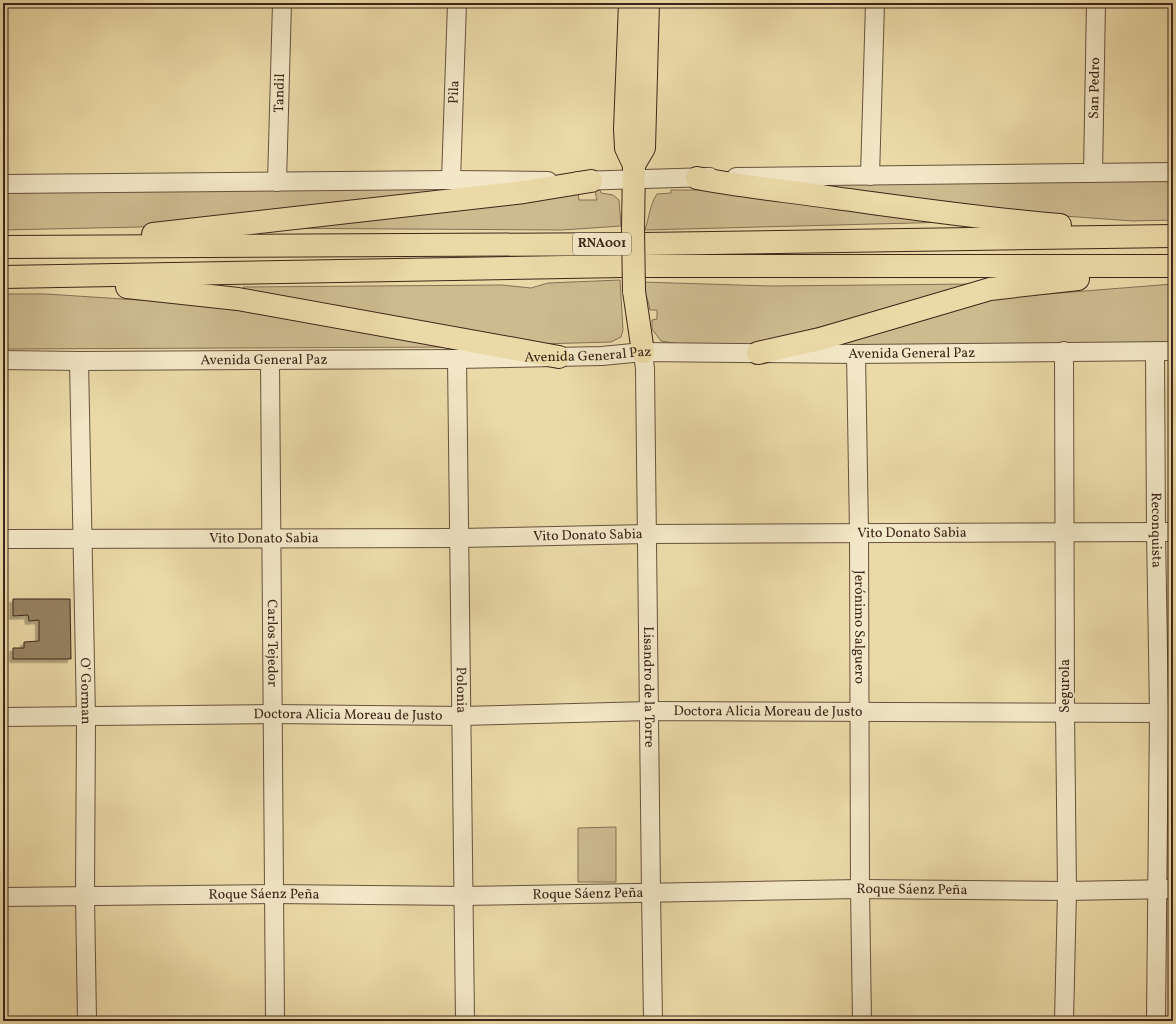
<svg xmlns="http://www.w3.org/2000/svg" width="1176" height="1024" font-family="Vollkorn,serif">
<style>
.green{fill:#cdbb90;stroke:#857054}
.building{fill:#978363;stroke:#3d2519;filter:url(#shadow)}
.lines{fill:none;stroke-linecap:round;stroke-linejoin:round}
.minor-casing{stroke:#68523d;stroke-width:20}
.major-casing{stroke:#3d2519;stroke-width:24}
.highway-casing{stroke:#3d2519;stroke-width:24}
.minor{stroke:#f2e7c6;stroke-width:18}
.major{stroke:#ebdaa8;stroke-width:22}
.highway{stroke:#ebdaa8;stroke-width:22}
.major-bridge-casing{stroke:#3d2519;stroke-width:24;stroke-linecap:butt}
.major-bridge{stroke:#ebdaa8;stroke-width:22}
.labels{text-anchor:middle;dominant-baseline:central;stroke-width:4;stroke-linejoin:round;paint-order:stroke}
.shield{fill:#f2e7c6;stroke:#735f4d;stroke-width:1}
.shield-label{font-size:13px;font-weight:bold;fill:#3d2519}
.street-label{font-size:14px;fill:#3d2519;stroke:#f2e7c6}
</style>
<defs>
<filter id="shadow"><feDropShadow dx="-3.5" dy="3.5" stdDeviation="0" flood-color="#0004"/></filter>
</defs>
<rect width="100%" height="100%" fill="#ebdaa8"/>
<filter id="stains"><feTurbulence type="fractalNoise" baseFrequency=".005" numOctaves="4"/><feColorMatrix values="0 0 0 0 .2 0 0 0 0 .09 0 0 0 0 .02 0 0 0 .5 -.17"/></filter>
<radialGradient id="worn" r=".72"><stop offset=".6" stop-color="#630" stop-opacity="0"/><stop offset="1" stop-color="#630" stop-opacity=".3"/></radialGradient>
<g class="green">
<polygon points="1173,179 1173,220 1133,221 995,211 770,185"/>
<polygon points="489,187 276,215 139,227 3,230 3,191"/>
<polygon points="600,190 601,193 613,195 619,200 621,226 562,230 244,228 578,191 579,200 597,200 595,191"/>
<path d="M671 190H716L951 222 645 230C649 218 650 204 657 194L671 193Z"/>
<polygon points="620,280 623,330 621,337 611,342 539,344 246,291 243,287 502,285 531,288 548,283"/>
<path d="M642 282 770 286 974 284 756 345 680 344 661 341 652 329V320L657 319V310H650C649 300 643 291 642 282Z"/>
<polygon points="1173,284 1173,345 827,348 983,299"/>
<polygon points="3,294 46,294 215,305 464,347 3,349"/>
<polygon points="616,827 616,882 578,882 578,828"/>
</g>
<polygon class="building" points="13,599 70,599 71,659 13,659 13,648 24,648 24,642 39,641 39,620 29,621 28,615 13,616"/>
<g class="lines">
<g class="minor-casing">
<g id="minor">
<path id="s1" d="M1093 173 1096 3"/>
<polyline points="870,176 875,3"/>
<polyline points="736,177 1173,172"/>
<path id="s2" d="M451 180 457 3"/>
<polyline points="578,181 710,177"/>
<path id="s3" d="M277 182 282 3"/>
<polyline points="3,184 451,180 548,181"/>
<path id="s4" d="M1155 351 1156 532 1159 712 1156 1021"/>
<path id="s5" d="M643 352 645 369 651 892 653 1021"/>
<path id="s6" d="M856 354 859 533 860 889 862 1021"/>
<path id="s7" d="M457 359 465 1021"/>
<path id="s8" d="M3 360 79 361 457 359 602 356 643 352 856 354 1173 351"/>
<path id="s9" d="M270 360 275 1021"/>
<path id="s10" d="M79 361 86 717 85 896 87 1021"/>
<path id="s11" d="M3 539 459 538 647 534 1173 532"/>
<path id="s12" d="M3 717 272 714 462 716 649 711 1173 713"/>
<path id="s13" d="M3 897 274 894 464 896 860 889 1067 891 1173 889"/>
<polyline points="1064,1021 1067,891 1065,712 1064,351"/>
</g>
</g>
<g class="major-casing">
<g id="major">
<polyline points="630,3 625,129 626,148 634,165 633,229"/>
<polyline points="634,165 644,148 648,3"/>
<polyline points="634,291 643,352"/>
</g>
</g>
<g class="highway-casing">
<g id="highway">
<path d="M697 178C743 187 789 191 835 198 910 208 985 219 1060 225"/>
<polyline points="153,234 524,192 591,181"/>
<polyline points="3,247 642,244 1173,236"/>
<polyline points="3,277 623,266 1173,266"/>
<polyline points="127,287 238,299 559,357"/>
<polyline points="758,353 820,339 990,289 1078,279"/>
</g>
</g>
<use href="#minor" class="minor"/>
<use href="#major" class="major"/>
<use href="#highway" class="highway"/>
<g class="major-bridge-casing">
<polyline id="major-bridge" points="633,229 634,291"/>
</g>
<use href="#major-bridge" class="major-bridge"/>
</g>
<g class="labels">
<rect class="shield" x="573" y="233" width="58" height="22" rx="3"/>
<g class="shield-label">
<text x="602" y="244">RNA001</text>
</g>
<g class="street-label">
<text stroke="none"><textPath href="#s1" startOffset="85">San Pedro</textPath></text>
<text stroke="none"><textPath href="#s2" startOffset="88">Pila</textPath></text>
<text stroke="none"><textPath href="#s3" startOffset="89">Tandil</textPath></text>
<text stroke="none"><textPath href="#s8" startOffset="909">Avenida General Paz</textPath></text>
<text stroke="none"><textPath href="#s8" startOffset="585">Avenida General Paz</textPath></text>
<text stroke="none"><textPath href="#s8" startOffset="261">Avenida General Paz</textPath></text>
<text stroke="none"><textPath href="#s4" startOffset="179">Reconquista</textPath></text>
<text stroke="none"><textPath href="#s11" startOffset="909">Vito Donato Sabia</textPath></text>
<text stroke="none"><textPath href="#s11" startOffset="585">Vito Donato Sabia</textPath></text>
<text stroke="none"><textPath href="#s11" startOffset="261">Vito Donato Sabia</textPath></text>
<text stroke="none"><textPath href="#s6" startOffset="273">Jerónimo Salguero</textPath></text>
<text stroke="none"><textPath href="#s9" startOffset="283">Carlos Tejedor</textPath></text>
<text stroke="none"><textPath href="#s5" startOffset="335">Lisandro de la Torre</textPath></text>
<text transform="translate(1065 686) rotate(-90)">Segurola</text>
<text stroke="none"><textPath href="#s7" startOffset="331">Polonia</textPath></text>
<text stroke="none"><textPath href="#s10" startOffset="330">O' Gorman</textPath></text>
<text stroke="none"><textPath href="#s12" startOffset="765">Doctora Alicia Moreau de Justo</textPath></text>
<text stroke="none"><textPath href="#s12" startOffset="345">Doctora Alicia Moreau de Justo</textPath></text>
<text stroke="none"><textPath href="#s13" startOffset="909">Roque Sáenz Peña</textPath></text>
<text stroke="none"><textPath href="#s13" startOffset="585">Roque Sáenz Peña</textPath></text>
<text stroke="none"><textPath href="#s13" startOffset="261">Roque Sáenz Peña</textPath></text>
</g>
</g>
<rect width="1176" height="1024" fill="none" stroke="#ebdaa8" stroke-width="16"/>
<rect x="4" y="4" width="1168" height="1016" fill="none" stroke="#3d2519" stroke-width="2"/>
<rect x="8" y="8" width="1160" height="1008" fill="none" stroke="#3d2519"/>
<rect width="100%" height="100%" filter="url(#stains)"/>
<rect width="100%" height="100%" fill="url(#worn)"/>
</svg>
